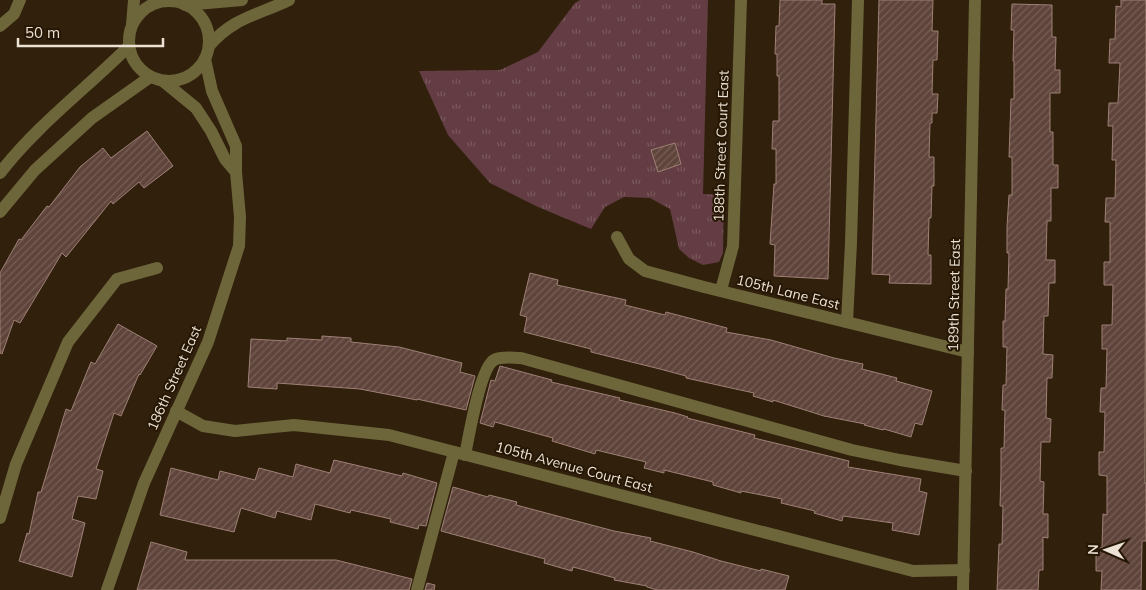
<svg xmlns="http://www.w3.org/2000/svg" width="1146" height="590" font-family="Mulish,sans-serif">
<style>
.park{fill:url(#park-tufts)}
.building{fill:url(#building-hatch);stroke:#9e8076}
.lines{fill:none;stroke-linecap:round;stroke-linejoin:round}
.minor{stroke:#6c663a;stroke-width:12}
.labels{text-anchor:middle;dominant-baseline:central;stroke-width:4;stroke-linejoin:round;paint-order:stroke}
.street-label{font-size:14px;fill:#ebe1d4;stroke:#261704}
</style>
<defs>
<pattern id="park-tufts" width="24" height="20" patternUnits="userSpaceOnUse" patternTransform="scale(1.25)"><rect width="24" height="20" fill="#633d43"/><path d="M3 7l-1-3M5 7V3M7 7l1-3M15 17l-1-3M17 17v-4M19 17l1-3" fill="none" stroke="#7a595d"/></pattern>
<pattern id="building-hatch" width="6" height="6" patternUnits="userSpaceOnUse" patternTransform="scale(1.25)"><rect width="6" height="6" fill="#5f443b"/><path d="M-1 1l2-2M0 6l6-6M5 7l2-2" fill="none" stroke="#765f56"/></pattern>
</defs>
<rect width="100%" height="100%" fill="#30200c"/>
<polygon class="park" points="580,0 708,0 703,194 724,195 723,253 719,262 703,265 689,258 679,249 670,209 650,198 624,197 605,207 591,229 538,207 490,183 448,135 419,71 500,70 538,52 575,3"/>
<g class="building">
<polygon points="780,0 822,0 822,4 835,4 828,279 774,276 775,245 770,244 774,184 776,184 776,149 772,149 773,121 779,121 779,76 777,76 777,54 775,54 776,26 779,26"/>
<polygon points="879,0 933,0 932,31 938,31 937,60 933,60 932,94 938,94 937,113 932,113 932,123 930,123 929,157 934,157 934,186 932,186 931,218 929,218 928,255 931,255 931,284 889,283 890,275 872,274"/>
<polygon points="1121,0 1146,0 1145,483 1146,483 1146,541 1142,541 1141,590 1101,590 1102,571 1096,571 1096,547 1102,548 1103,514 1107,515 1107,476 1099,475 1099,452 1104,452 1105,412 1100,412 1101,388 1106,388 1107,349 1102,349 1102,325 1112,325 1113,285 1104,285 1104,262 1110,262 1110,222 1105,222 1106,198 1115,198 1116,160 1112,160 1113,126 1108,126 1109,103 1118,103 1120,63 1109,63 1110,39 1115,39 1116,6 1121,7"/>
<polygon points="1012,4 1052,5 1052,37 1056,37 1055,70 1060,70 1060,93 1050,93 1050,132 1053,132 1053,165 1058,165 1058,188 1051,188 1051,221 1047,221 1046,260 1055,260 1055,283 1049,283 1048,316 1044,316 1043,354 1053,355 1052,378 1047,378 1046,418 1051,419 1050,442 1041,442 1040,481 1044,482 1043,514 1048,514 1048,538 1043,537 1043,570 1039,570 1038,590 997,590 999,544 1002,544 1003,506 1000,506 1001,474 1001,448 1004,448 1005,410 1002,410 1003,385 1006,385 1007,347 1003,347 1003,321 1005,321 1006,289 1008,289 1009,253 1007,253 1007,227 1009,195 1012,195 1012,157 1009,157 1011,99 1014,99 1014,61 1013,61 1014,30 1011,30"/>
<polygon points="147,131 173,166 144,188 139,182 113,204 111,201 66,257 62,253 20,323 14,320 2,354 0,353 0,273 19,239 21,240 47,206 49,207 80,167 103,148 111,158"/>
<polygon points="675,143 681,164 658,172 651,150"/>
<polygon points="530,273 558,280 557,285 626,300 625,305 665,315 666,312 727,328 726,332 771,340 834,358 863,364 862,369 897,378 896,381 932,391 922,425 915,423 911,437 884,429 883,430 864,425 865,424 824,416 773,400 773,402 753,396 754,393 686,378 686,376 660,369 591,352 591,349 524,332 527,317 520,315"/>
<polygon points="118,324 157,346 140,375 139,374 121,416 114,413 96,469 103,471 96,499 78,496 72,519 85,523 72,577 19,561 27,533 29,534 38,492 41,492 66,409 71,411 91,362 95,364"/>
<polygon points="322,336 351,338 351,342 399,347 462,363 460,372 475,376 466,410 417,399 417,400 360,389 277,383 277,389 248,387 251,339 287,341 287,338 322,340"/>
<polygon points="500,366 552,380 551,382 620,398 619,400 675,413 688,417 687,418 755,435 754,438 849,461 848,467 921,479 919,491 927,493 919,535 892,530 893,523 843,516 842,521 814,513 815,511 781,503 782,499 741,491 741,493 713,485 713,482 664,470 664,473 644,468 646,462 596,450 595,454 552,441 553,438 495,422 493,427 480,423 491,380 495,381"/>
<polygon points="334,460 402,476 403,473 437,483 426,526 419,525 418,529 390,522 391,519 351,510 350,513 315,504 311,520 277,511 275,518 241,508 234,532 160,515 171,468 218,480 220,471 255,480 259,468 293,477 296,464 330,473"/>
<polygon points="453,487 488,497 489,495 517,502 516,505 614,531 651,538 650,541 693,552 721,561 761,571 761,569 789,576 785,590 657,590 647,587 647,586 614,580 615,578 573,567 572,571 544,563 545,559 441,531"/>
<polygon points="151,542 187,552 185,560 336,560 412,579 409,590 137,590"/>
<polygon points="427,583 435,585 434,590 425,590"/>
</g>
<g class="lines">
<g class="minor">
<circle cx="169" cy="41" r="40"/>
<polyline points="185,5 242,0"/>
<polyline points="132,25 134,0"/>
<polyline points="0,26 14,14 20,0"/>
<path d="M209 46C232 18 258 15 289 0"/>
<polyline points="163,81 196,108 211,131 225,159 236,172 236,146 212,91 205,59"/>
<path d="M0 173C37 125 87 88 129 46"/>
<polyline points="0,212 35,170 92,118 150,77"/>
<polyline points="617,237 629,259 645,271 704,287 968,352"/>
<polyline points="721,290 733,246 741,0"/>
<polyline points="847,322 851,243 858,0"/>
<polyline points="176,411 203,426 235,431 294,425 389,435 913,571 964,570"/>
<path d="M465 455C469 436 480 368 494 360 501 356 513 358 521 358L852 450 900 460 966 471"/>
<polyline points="0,518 16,464 68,342 117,279 157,268"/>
<polyline points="107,590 144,483 208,342 239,246 240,217 236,172"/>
<polyline points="417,590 454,452"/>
<polyline points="963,590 975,0"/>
</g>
</g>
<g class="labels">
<g class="street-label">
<text transform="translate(721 146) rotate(-88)">188th Street Court East</text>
<text transform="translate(788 292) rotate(14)">105th Lane East</text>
<text transform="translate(954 295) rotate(-89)">189th Street East</text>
<text transform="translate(174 378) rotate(-66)">186th Street East</text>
<text transform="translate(574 467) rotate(15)">105th Avenue Court East</text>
</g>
</g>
<g transform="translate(1106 550) rotate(272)" stroke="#261704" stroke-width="4" paint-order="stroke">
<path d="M0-4L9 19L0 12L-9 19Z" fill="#ebe1d4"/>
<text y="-8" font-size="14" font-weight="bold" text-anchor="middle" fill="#ebe1d4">N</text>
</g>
<path d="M18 38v8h145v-8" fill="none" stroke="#ebe1d4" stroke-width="2.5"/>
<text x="25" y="38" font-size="15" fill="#ebe1d4" stroke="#261704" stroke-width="4" paint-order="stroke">50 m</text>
</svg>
